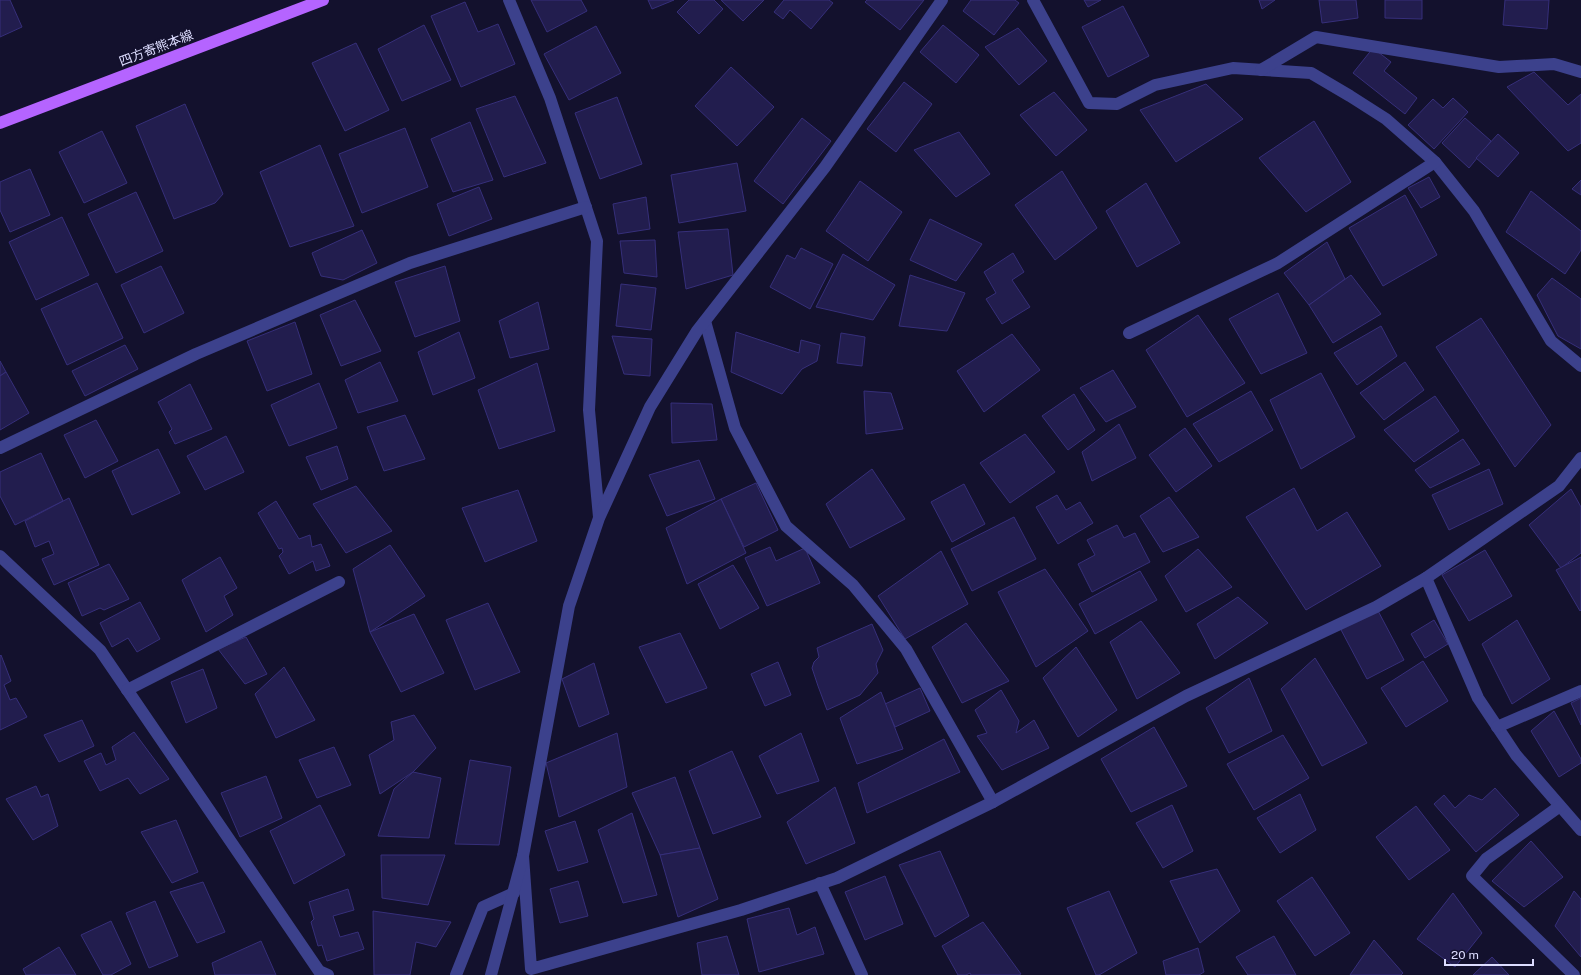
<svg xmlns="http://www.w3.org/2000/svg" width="1581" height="975" font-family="'Public Sans','Noto Sans JP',sans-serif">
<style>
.building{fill:#221d4e;stroke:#362f7a}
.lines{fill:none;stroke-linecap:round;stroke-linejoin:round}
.minor{stroke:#3c418c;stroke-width:12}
.major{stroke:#b564ff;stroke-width:12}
.labels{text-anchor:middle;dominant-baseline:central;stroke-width:4;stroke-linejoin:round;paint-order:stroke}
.street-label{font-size:13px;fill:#ddf;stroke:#13112d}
</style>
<rect width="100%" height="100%" fill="#13112d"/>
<g class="building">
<polygon points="0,0 10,0 22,27 0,37"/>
<polygon points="531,0 581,0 587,11 547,32"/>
<polygon points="648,0 674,0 652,9"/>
<polygon points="689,0 714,0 723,9 699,34 677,12"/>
<polygon points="721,0 764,0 743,21"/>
<polygon points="784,0 829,0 833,3 811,29 790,10 783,19 774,12"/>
<polygon points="867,0 924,0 900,30 865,2"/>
<polygon points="971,0 1015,0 1019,3 994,35 963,11"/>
<polygon points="1084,0 1101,0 1088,7"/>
<polygon points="1259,0 1275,0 1262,9"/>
<polygon points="1319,0 1356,0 1358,18 1322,23"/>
<polygon points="1385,0 1422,0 1422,19 1385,18"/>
<polygon points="1505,0 1549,0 1547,29 1503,25"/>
<polygon points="465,2 478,32 498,24 515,64 461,87 431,16"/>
<polygon points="1123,6 1149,56 1108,77 1082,27"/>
<polygon points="424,25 451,80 402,101 378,49"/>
<polygon points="943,25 979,55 956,83 920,52"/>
<polygon points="596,26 621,73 569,100 544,54"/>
<polygon points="1018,28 1047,61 1019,85 985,47"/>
<polygon points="356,43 389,110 345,131 312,63"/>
<polygon points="1373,48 1391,62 1384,71 1417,98 1405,114 1353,73"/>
<polygon points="731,67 774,107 737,146 695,106"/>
<polygon points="1534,72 1568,105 1581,94 1581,143 1568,151 1507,87"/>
<polygon points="904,82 932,104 896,152 867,129"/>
<polygon points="1206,84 1243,119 1176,162 1140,110"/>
<polygon points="1054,92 1087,130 1056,156 1020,115"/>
<polygon points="515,96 546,163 504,177 476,109"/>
<polygon points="617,97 642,164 600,179 575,113"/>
<polygon points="1453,98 1468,112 1434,149 1408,125 1433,99 1443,108"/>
<polygon points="185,104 223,194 215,203 174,219 136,126"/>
<polygon points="802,118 831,141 783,204 754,181"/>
<polygon points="1465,118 1491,141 1469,168 1442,143"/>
<polygon points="1314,121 1351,182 1306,212 1259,158"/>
<polygon points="470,122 493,180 453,192 431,139"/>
<polygon points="405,128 428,187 362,213 339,154"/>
<polygon points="102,131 127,183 84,203 59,152"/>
<polygon points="959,132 990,174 956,197 914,150"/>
<polygon points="1498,134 1519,153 1498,177 1476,158"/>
<polygon points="320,145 354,226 290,247 260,172"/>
<polygon points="737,163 746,211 679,223 671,175"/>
<polygon points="30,169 50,215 10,232 0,210 0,182"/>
<polygon points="1062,171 1097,228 1055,260 1015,205"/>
<polygon points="1429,177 1440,197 1421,208 1408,188"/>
<polygon points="1581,180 1581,195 1572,189"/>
<polygon points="860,181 902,212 868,261 826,231"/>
<polygon points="1146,183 1180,243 1137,267 1106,211"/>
<polygon points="479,187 492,219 449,236 437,204"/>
<polygon points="1531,191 1581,231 1581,250 1565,274 1506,232"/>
<polygon points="136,192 163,251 116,273 88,214"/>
<polygon points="1405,195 1437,255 1383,286 1349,228"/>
<polygon points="646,197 650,229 618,234 613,204"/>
<polygon points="62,217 89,275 36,300 9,242"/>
<polygon points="930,219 982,244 956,281 910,260"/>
<polygon points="728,229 733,275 686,289 678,232"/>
<polygon points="362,230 377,263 343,280 321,276 312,253"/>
<polygon points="655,240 657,277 624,273 620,241"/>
<polygon points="1327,242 1345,279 1309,305 1284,273"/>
<polygon points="801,248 833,264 810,309 770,287 787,255 795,259"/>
<polygon points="1013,253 1024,272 1012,280 1030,307 1002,324 986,299 996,293 984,272"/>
<polygon points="843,254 895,285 873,320 816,307"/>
<polygon points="161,266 184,313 144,333 121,285"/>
<polygon points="445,266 460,321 415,337 395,282"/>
<polygon points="910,275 965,293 947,331 899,326"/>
<polygon points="1351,275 1381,314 1333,343 1309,305"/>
<polygon points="1552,278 1581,299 1581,349 1558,336 1537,295"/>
<polygon points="97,283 123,338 67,365 41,309"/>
<polygon points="621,284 656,288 651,330 616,326"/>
<polygon points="1278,293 1307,353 1261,374 1229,319"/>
<polygon points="355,300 381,351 341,366 320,315"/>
<polygon points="538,302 549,349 510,358 499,321"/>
<polygon points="1198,315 1245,383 1187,417 1146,350"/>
<polygon points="1481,318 1551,425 1515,467 1436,347"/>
<polygon points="295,322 312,374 267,391 247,341"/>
<polygon points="1381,326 1397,356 1357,385 1334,353"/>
<polygon points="459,332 475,378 433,395 418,352"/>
<polygon points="736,332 799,353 801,340 820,345 817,361 802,369 782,394 731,372"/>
<polygon points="841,333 865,337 862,366 837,363"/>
<polygon points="1012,334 1040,370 984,412 957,371"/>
<polygon points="612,336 652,339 650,376 624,374"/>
<polygon points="125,345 138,369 85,396 72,371"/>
<polygon points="0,361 6,372 0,376"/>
<polygon points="380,362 398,401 358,413 345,380"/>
<polygon points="1405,362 1424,390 1384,420 1360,393"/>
<polygon points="537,363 555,431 499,449 478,390"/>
<polygon points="1113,370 1136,407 1106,422 1080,388"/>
<polygon points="6,372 29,413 0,430 0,376"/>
<polygon points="1321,373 1355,437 1301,469 1270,400"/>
<polygon points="319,383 337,428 289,446 271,405"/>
<polygon points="190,384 212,429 175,444 169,432 172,429 158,402"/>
<polygon points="864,391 891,393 903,429 866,434"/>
<polygon points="1251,391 1273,430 1219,462 1193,424"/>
<polygon points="1074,394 1095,430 1068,450 1042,416"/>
<polygon points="1435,396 1459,431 1414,462 1384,430"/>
<polygon points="671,403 712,404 717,440 672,443"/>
<polygon points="405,415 425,459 384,471 367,427"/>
<polygon points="96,420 118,461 85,478 64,435"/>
<polygon points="1119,424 1136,458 1092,481 1082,452"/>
<polygon points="1185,428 1212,466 1176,492 1149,455"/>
<polygon points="1025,434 1055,472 1010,503 980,463"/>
<polygon points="226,436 244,472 205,490 187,456"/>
<polygon points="1463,439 1480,464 1430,488 1415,470"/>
<polygon points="337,446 348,479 321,490 306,457"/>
<polygon points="158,449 180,493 132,515 112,471"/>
<polygon points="41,453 63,501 15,525 0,496 0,472"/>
<polygon points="699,460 715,499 667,516 649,475"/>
<polygon points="872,469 905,519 850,548 826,504"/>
<polygon points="1489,469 1503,504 1449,530 1432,495"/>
<polygon points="756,483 778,530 744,547 721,499"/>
<polygon points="964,484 985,524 952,542 931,502"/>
<polygon points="356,486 392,531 346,553 313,504"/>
<polygon points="1294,488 1317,531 1347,512 1381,566 1306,610 1246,517"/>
<polygon points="1571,489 1581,507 1581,553 1561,568 1529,525"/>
<polygon points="518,490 537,541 485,562 462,508"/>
<polygon points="1057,495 1066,510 1080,502 1093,523 1058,544 1036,507"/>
<polygon points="1169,497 1199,537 1163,552 1140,516"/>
<polygon points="69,498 99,565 54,585 42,559 54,554 49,541 35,547 25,521"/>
<polygon points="721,499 746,553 687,584 666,528"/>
<polygon points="276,501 299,539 310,535 312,547 321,544 330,566 316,571 313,561 289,574 279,556 283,552 282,548 279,549 258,513"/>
<polygon points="1014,517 1036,559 972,591 951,549"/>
<polygon points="1117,525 1124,538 1135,533 1150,562 1092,592 1078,564 1095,555 1087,540"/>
<polygon points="390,545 425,596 370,632 353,569"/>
<polygon points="770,547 776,561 805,548 820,583 767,606 745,558"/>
<polygon points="1198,549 1232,587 1186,612 1165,576"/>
<polygon points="1485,550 1512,596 1469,621 1442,575"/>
<polygon points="941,551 968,604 905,639 878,596"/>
<polygon points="220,557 237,588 224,596 233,615 206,632 182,580"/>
<polygon points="1581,557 1581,610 1580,611 1556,570"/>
<polygon points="109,564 129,599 104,610 100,608 82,616 68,583"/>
<polygon points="733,565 759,608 720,629 698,584"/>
<polygon points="1045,569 1088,631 1036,667 998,592"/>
<polygon points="1140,571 1157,600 1095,634 1079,604"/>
<polygon points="1238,597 1268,623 1215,659 1197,624"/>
<polygon points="140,602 160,639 137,652 128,638 112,647 100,623"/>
<polygon points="488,603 520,672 475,690 446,620"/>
<polygon points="1376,607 1404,660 1367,679 1339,626"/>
<polygon points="414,614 444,673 401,692 370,632"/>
<polygon points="1434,620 1448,644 1425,658 1411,634"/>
<polygon points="1517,620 1550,679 1512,704 1482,644"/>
<polygon points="1141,621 1180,673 1137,699 1110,642"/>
<polygon points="966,623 1009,681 962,703 932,647"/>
<polygon points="872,624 883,650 876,664 878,673 860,695 827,710 818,686 812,668 814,662 819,657 817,648"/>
<polygon points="680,633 707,688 666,703 639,647"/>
<polygon points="246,637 267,674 245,684 218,649"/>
<polygon points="1076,647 1117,710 1078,737 1043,678"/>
<polygon points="1,655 11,681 4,685 10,700 16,698 27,717 0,730 0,656"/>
<polygon points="1315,658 1367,743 1322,766 1281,689"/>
<polygon points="1423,661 1448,701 1406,727 1381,688"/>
<polygon points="778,662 791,695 765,706 751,674"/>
<polygon points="594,663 609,714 579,727 562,679"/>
<polygon points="284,667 315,720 276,738 255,694"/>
<polygon points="203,669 217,708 186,723 171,682"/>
<polygon points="1249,678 1272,731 1229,753 1206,708"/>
<polygon points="920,688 930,711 895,727 885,704"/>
<polygon points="1001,690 1019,721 1016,733 1034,720 1049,748 1002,770 977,736 987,733 975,710"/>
<polygon points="881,692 903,749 857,764 840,718"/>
<polygon points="1581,698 1581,725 1571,703"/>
<polygon points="1554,711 1581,759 1581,763 1559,777 1531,731"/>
<polygon points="414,715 436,748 413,772 380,794 369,755 394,740 391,722"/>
<polygon points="82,720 94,746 59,762 44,735"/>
<polygon points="1154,727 1187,786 1131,812 1101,759"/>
<polygon points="134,732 169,779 140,794 128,778 100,791 84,761 101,753 106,765 116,760 112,747"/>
<polygon points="617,733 627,787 559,817 546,763"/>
<polygon points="801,733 819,781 777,794 759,756"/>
<polygon points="1283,735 1309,778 1254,810 1227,764"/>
<polygon points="944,739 960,772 867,813 858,783"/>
<polygon points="334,747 351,785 317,798 299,760"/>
<polygon points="732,751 761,817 713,834 689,771"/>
<polygon points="470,760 511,767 499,845 455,844"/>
<polygon points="413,772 441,778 429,838 378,836 394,789"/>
<polygon points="266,776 282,818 240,837 221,793"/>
<polygon points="675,777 700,848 660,855 632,793"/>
<polygon points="36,786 41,797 48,794 58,826 33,840 6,799"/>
<polygon points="835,787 855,843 806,864 787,822"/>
<polygon points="1495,788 1519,815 1476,852 1434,804 1444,795 1455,808 1469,795 1482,800"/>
<polygon points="1300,794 1316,830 1280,853 1257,818"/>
<polygon points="320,805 345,855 294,884 270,831"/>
<polygon points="1172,805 1193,851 1163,868 1136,823"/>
<polygon points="1416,806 1450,850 1409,880 1376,837"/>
<polygon points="632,813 657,895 623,903 598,830"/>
<polygon points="176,820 198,872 172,883 141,832"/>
<polygon points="575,821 588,862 558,871 545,831"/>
<polygon points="1531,841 1563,877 1524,907 1492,881"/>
<polygon points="700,848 718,899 678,917 660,855"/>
<polygon points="940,851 969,916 935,937 899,865"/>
<polygon points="381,855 445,855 428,905 382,898"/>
<polygon points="1217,869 1240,911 1200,943 1170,881"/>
<polygon points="885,876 903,924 865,940 845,892"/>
<polygon points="1312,877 1350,933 1315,956 1277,901"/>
<polygon points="578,881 588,916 560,923 550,889"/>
<polygon points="203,882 225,932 197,943 170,892"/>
<polygon points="348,889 354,910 333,916 340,937 358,932 364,949 327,961 322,945 318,946 311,922 314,919 309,902"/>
<polygon points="1109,891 1137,953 1099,975 1096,975 1067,908"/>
<polygon points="1574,891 1581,899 1581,957 1555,926"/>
<polygon points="1453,893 1482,933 1455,967 1417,939"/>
<polygon points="155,901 178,956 149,968 126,913"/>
<polygon points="789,908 797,935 815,927 824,954 759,972 747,919"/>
<polygon points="373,911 451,922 436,947 416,942 410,975 374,975"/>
<polygon points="111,921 131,964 111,975 103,975 81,935"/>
<polygon points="983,922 1021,974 1019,975 971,975 970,973 966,975 958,975 942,946"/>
<polygon points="727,936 739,975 702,975 697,943"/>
<polygon points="1274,936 1296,975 1248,975 1236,957"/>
<polygon points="1374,940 1403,973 1401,975 1350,975"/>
<polygon points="261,941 276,975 215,975 212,963"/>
<polygon points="59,947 76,975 26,975 23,969"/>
<polygon points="1198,948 1204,972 1199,975 1166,975 1163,961"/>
<polygon points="1492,957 1509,975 1473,975"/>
</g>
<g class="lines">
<g class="minor">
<polyline points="509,0 550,98 597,241 589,410 599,517"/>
<polyline points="1033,0 1089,103 1117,104 1155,85 1233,68 1311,73 1350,96 1386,119 1435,162 1474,211 1551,341 1581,366"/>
<polyline points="1261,70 1316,37 1499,67 1554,64 1581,72"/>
<polyline points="705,321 735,428 786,526 853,585 906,649 993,802"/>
<polyline points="1129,333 1278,263 1435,162"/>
<polyline points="0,448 196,354 410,263 586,207"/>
<polyline points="0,556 100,650 319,971 328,975"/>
<polyline points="1426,578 1478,698 1516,755 1581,830"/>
<polyline points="127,690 339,582"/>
<polyline points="1497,727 1581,691"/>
<polyline points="1560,806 1486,859 1472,876 1574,975"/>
<polyline points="523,856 531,969 741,910 837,878 993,802 1186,696 1376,607 1426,578 1559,486 1581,458"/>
<polyline points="820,883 862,975"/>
<polyline points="456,975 483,907 514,893"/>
<polyline points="491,975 523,856 569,606 599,518 650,407 697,331 825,167 942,0"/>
</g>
<polyline class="major" points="0,123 323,0"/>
</g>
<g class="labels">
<g class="street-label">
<text transform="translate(156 48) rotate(-21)">四方寄熊本線</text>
</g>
</g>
<path d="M1445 959v6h88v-6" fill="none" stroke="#ddddff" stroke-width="2"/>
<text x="1451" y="959" font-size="12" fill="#ddddff" stroke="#13112d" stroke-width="3" paint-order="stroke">20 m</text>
</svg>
